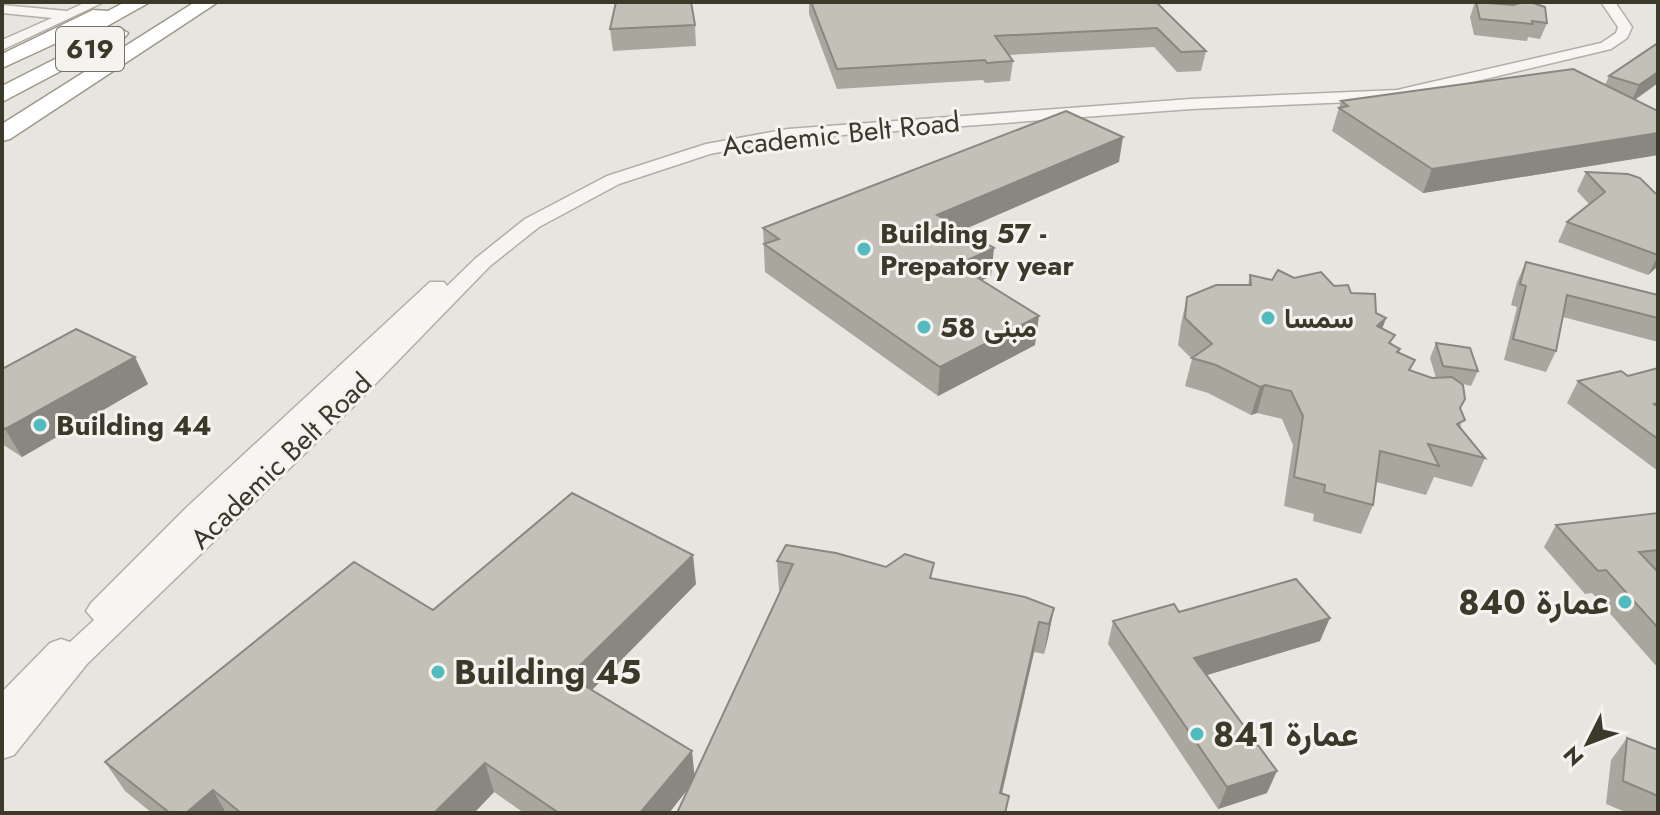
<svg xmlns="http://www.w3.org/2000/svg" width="1660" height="815" font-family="Jost,Vazirmatn,sans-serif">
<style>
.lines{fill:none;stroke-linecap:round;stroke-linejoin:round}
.minor-casing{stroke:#b0aea5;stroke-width:3}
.highway-casing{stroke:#9c9889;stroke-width:3}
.minor{fill:#f6f5f2;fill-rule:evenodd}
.highway{fill:#fff;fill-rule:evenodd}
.wall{fill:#a8a69d}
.shaded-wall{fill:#888780}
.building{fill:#c3c1b7;stroke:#888780;stroke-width:2}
.poi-dot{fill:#52bbbf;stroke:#f5f3ef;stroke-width:3}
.labels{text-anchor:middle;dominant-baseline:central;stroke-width:6;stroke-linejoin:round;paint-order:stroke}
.shield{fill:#f5f3ef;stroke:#747165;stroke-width:2}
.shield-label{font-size:26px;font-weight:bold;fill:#3c392a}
.street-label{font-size:28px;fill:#3c392a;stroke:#f5f3ef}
.poi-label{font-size:28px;font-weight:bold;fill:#3c392a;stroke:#f5f3ef;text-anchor:start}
.near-poi-label{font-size:34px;font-weight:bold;fill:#3c392a;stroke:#f5f3ef;text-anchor:start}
</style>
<rect width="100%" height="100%" fill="#e7e5df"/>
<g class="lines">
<g class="minor-casing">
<g id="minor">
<polygon points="86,2 104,2 2,50 2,40 52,18 2,13 2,5 67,11"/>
<polygon points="1601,2 1615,2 1632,27 1627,38 1611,49 1397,100 1191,109 788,139 710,154 619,184 539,227 490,266 354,406 87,664 14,755 2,759 2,692 50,643 61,639 70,642 94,620 86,611 91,603 187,507 430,282 444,282 447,286 476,258 525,219 607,176 706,144 788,129 1191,99 1397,90 1601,43 1616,33 1618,27"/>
</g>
</g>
<g class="highway-casing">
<g id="highway">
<polygon points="125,2 150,2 91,35 84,37 76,34 2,68 2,54 93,10 108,11"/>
<polygon points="195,2 218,2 10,139 2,141 2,124"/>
<polygon points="118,27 128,33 125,37 2,102 2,86"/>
</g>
</g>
<use href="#minor" class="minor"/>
<use href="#highway" class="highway"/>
</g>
<g class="wall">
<polygon points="809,2 1156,2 1206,51 1201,71 1177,72 1154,47 1008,55 1013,61 1010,81 985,83 983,80 837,89 809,14"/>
<polygon points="1475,2 1486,2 1547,23 1540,39 1528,37 1527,41 1474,35 1470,17"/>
<polygon points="695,25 696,46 613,51 610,29"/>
<polygon points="1658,43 1658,83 1635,100 1658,155 1423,193 1332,131 1341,101 1605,85 1609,76"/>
<polygon points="1119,162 963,230 991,276 982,280 1035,345 938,396 765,272 763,228"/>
<polygon points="1586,172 1658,194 1658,266 1648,275 1558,242 1567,222 1589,204 1577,191"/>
<polygon points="1526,262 1658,295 1658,342 1563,317 1556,351 1546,372 1504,360 1517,307 1511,305 1517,282"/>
<polygon points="1250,275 1272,280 1294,278 1334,286 1351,293 1376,313 1386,318 1382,329 1392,344 1400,349 1399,352 1415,360 1410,370 1432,378 1436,378 1430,358 1436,343 1478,371 1471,386 1463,384 1465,399 1460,409 1461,429 1485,458 1472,487 1434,477 1426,495 1376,482 1373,505 1361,534 1313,521 1314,514 1284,506 1293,445 1282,419 1257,413 1251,415 1208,393 1185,386 1192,359 1178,345 1181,324 1187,297 1248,285"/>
<polygon points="1658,368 1658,471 1567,403 1578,381 1628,376"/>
<polygon points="2,369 148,384 22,457 2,444"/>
<polygon points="1658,513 1657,571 1658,668 1592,593 1585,594 1544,547 1556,525"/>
<polygon points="777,561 886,567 1054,608 1048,638 1044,654 1034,652 1002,794 1009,796 1006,813 677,813 687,790 669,813 524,813 494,792 474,813 152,813 125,791 105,762 433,610 696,584 592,690 695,775 781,591 779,590"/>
<polygon points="1179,612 1320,641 1207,675 1267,793 1218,809 1108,644 1113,621"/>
<polygon points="1627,738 1658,750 1658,813 1628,813 1606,804 1611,760"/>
</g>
<g class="shaded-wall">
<polygon points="1658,72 1658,83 1631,102 1639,85"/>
<polygon points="1658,133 1658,155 1423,193 1432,169"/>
<polygon points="1123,137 1119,162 935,242 937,215"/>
<polygon points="994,248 991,276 955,293 957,265"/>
<polygon points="1658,256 1658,266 1648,275"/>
<polygon points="1039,316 1035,345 938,396 940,367"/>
<polygon points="1386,318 1376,345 1377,326"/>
<polygon points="135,357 148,384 22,457 5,429"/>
<polygon points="1265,385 1257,413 1251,415 1260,387"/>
<polygon points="693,555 696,584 576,706 569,676"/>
<polygon points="1054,608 1048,638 1044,654 1049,624"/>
<polygon points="1330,618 1320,641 1187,681 1194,658"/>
<polygon points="1039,622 1034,652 997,813 1000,793"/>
<polygon points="692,751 695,780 669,813 640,813"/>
<polygon points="485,763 494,792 474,813 434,813"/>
<polygon points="1277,771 1267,793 1218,809 1227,787"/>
<polygon points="213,790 226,813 186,813"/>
</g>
<g class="building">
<polygon points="616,2 691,2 695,25 610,29"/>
<polygon points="811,2 1156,2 1206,51 1181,52 1157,28 995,36 1013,61 987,63 985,60 837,69"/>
<polygon points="1476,2 1513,5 1524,2 1530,2 1545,7 1547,23 1532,21 1533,24 1480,19"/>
<polygon points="1658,43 1658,72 1639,85 1609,76"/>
<polygon points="1573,69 1658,111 1658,133 1432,169 1339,108 1348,106 1341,101"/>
<polygon points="1066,111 1123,137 937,215 994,248 957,265 1039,316 940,367 764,244 779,239 763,228"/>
<polygon points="1586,172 1628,174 1640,178 1655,193 1658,194 1658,255 1567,222 1605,192"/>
<polygon points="1526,262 1658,295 1658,318 1567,295 1556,351 1513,339 1526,286 1520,284"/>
<polygon points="1278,270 1294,278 1321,272 1334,286 1348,285 1351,293 1375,294 1376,313 1386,318 1377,326 1395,335 1389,343 1400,349 1397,352 1415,360 1409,370 1432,378 1452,377 1463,385 1465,399 1460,408 1465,420 1457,424 1485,458 1428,444 1439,466 1380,451 1373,505 1324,492 1325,485 1294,477 1303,416 1291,391 1265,385 1260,387 1216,365 1192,358 1212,344 1185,318 1187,297 1216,285 1251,285 1250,275 1272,280"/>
<polygon points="76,329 135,357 5,429 2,426 2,369"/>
<polygon points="1436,343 1470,348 1478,371 1443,366"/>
<polygon points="1658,368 1658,403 1654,404 1658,407 1658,439 1578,381 1621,371 1628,376"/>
<polygon points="572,493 693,555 569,676 692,751 640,813 559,813 485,763 434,813 241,813 213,790 186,813 170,813 105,762 354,562 433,610"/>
<polygon points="1658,513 1658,550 1639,552 1658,572 1658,628 1606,570 1598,571 1556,525"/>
<polygon points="786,545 836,553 886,567 905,554 934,563 930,578 1025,597 1054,608 1049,624 1039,622 1000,793 1009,796 1005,813 677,813 793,564 777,561"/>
<polygon points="1296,579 1330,618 1194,658 1277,771 1227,787 1113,621 1174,604 1179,612"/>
<polygon points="1627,738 1658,750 1658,796 1623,781"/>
</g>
<g class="poi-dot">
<circle cx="864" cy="249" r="8"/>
<circle cx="1268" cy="318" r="8"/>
<circle cx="924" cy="327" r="8"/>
<circle cx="40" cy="425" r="8"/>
<circle cx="1625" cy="602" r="8"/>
<circle cx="438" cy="672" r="8"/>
<circle cx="1197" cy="734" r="8"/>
</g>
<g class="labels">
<rect class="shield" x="56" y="27" width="68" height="44" rx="6"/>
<g class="shield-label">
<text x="90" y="49">619</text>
</g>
<g class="street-label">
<text transform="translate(841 134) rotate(-6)">Academic Belt Road</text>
<text transform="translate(281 461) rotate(-44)">Academic Belt Road</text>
</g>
<g class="poi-label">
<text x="880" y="233">Building 57 -<tspan x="880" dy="32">Prepatory year</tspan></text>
<text x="1284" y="318">سمسا</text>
<text x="940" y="327">مبنى 58</text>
<text x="56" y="425">Building 44</text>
</g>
<g class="near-poi-label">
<text x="1609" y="602" text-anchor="end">عمارة 840</text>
<text x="454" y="672">Building 45</text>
<text x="1213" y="734">عمارة 841</text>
</g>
</g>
<rect width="1660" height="815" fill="none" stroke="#3c392a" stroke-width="8"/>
<g transform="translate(1588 743) rotate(228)" stroke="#f5f3ef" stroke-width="6" paint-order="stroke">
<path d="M0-6L14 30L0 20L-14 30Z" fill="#3c392a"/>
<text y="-12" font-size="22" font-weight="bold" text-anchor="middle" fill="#3c392a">N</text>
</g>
</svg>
